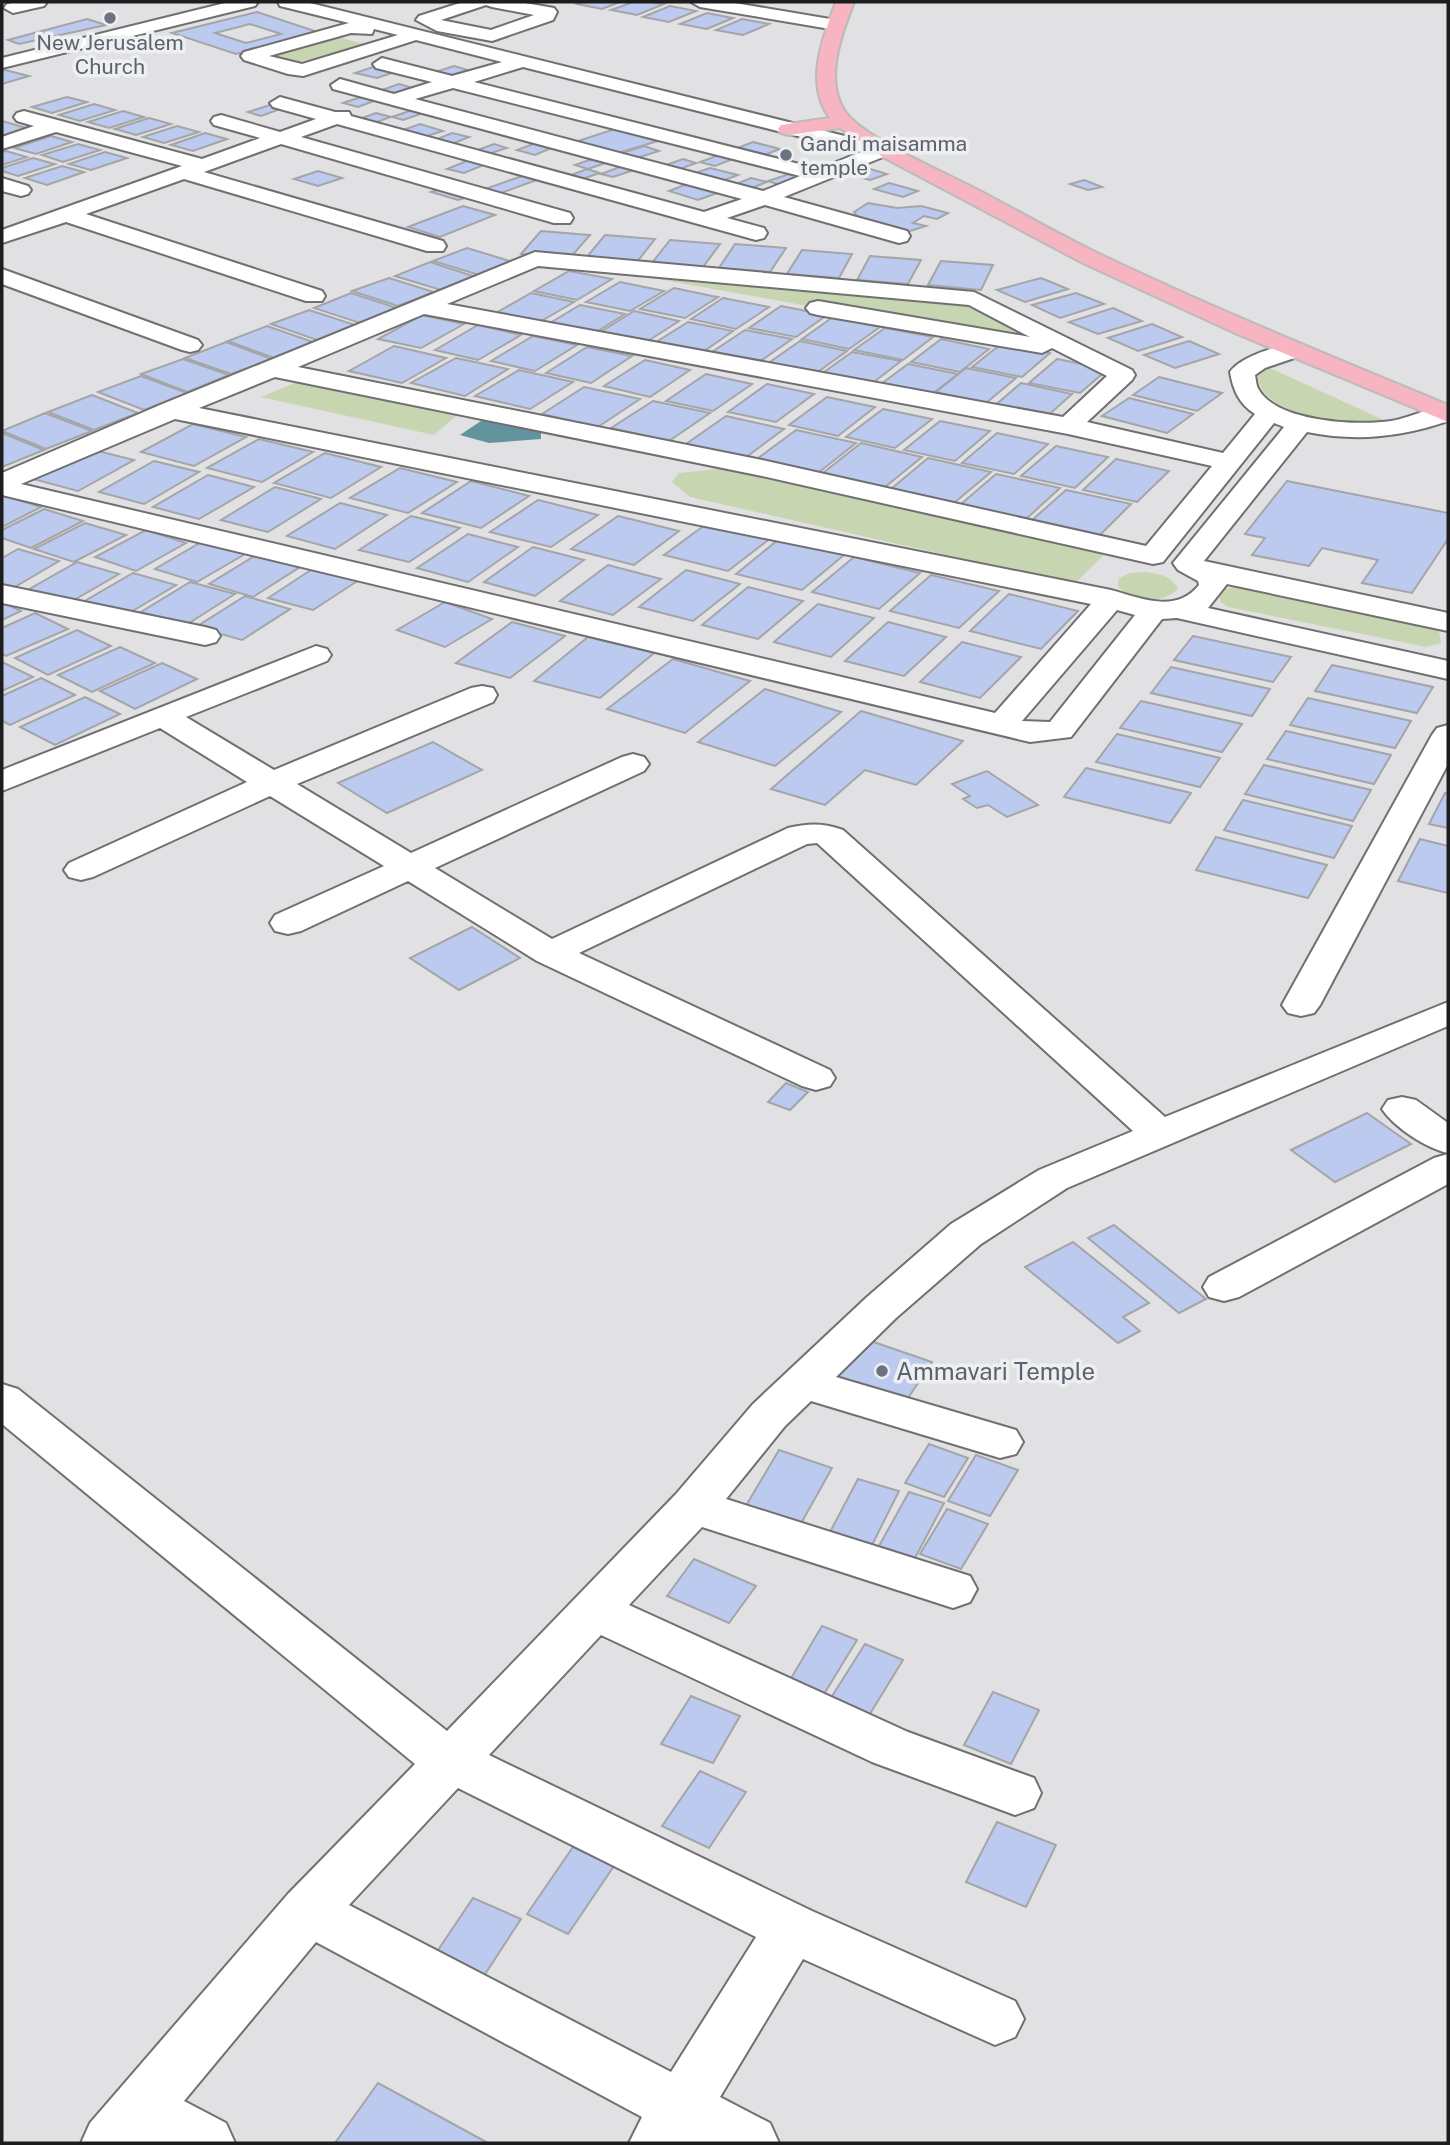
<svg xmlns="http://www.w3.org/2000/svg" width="1450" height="2145" font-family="'Public Sans',sans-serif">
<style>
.green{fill:#c8d5b1}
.water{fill:#62949e}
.building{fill:#bdcaf0;stroke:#a4a5a6;stroke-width:2;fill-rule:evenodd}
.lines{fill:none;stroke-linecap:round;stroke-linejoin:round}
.minor-casing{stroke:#707072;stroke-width:4}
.major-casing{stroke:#bbbbbc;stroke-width:4}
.minor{fill:#fff;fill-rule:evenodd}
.major{fill:#f7b4c1;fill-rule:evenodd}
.worship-dot{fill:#6b7280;stroke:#eeeff0;stroke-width:2.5}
.labels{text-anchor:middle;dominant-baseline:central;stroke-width:7;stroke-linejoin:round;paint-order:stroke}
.far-worship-label{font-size:21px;fill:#5b616d;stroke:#eeeff0}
.worship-label{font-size:24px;fill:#5b616d;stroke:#eeeff0;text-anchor:start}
</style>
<rect width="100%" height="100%" fill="#e1e1e3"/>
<g class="green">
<polygon points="338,37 364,44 284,66 258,58"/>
<polygon points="655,274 962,304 1035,339 1020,344 641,276"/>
<path d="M1268 367 1386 421C1356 427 1260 418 1258 376Z"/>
<polygon points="319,373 465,408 434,435 261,397"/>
<polygon points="734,467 1108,551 1074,584 690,497 672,482 679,473"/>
<path d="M1146 572C1160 574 1172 576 1178 589 1161 605 1135 601 1118 587L1119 578 1130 573Z"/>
<polygon points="1235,587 1431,626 1439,631 1441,643 1426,647 1412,644 1228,607 1221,602 1219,595 1225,589"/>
</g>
<polygon class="water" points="487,417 541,428 541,439 489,443 460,435"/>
<g class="building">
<polygon points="582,2 620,2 602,9 577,4"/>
<polygon points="633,2 650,2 664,4 637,15 611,10"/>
<polygon points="670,6 696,11 669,22 643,17"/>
<path d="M257 12 321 33 236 54 172 33ZM250 24 281 34 246 43 215 33Z"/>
<polygon points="707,13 733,18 707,29 680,24"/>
<polygon points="87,19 106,25 19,44 8,40"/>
<polygon points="742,19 769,24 743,35 716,30"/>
<polygon points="376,66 398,71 377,78 355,73"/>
<polygon points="454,66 468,70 446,77 432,73"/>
<polygon points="5,70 29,76 2,84 2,71"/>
<polygon points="399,84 413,88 391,95 376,92"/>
<polygon points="364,96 379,99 358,107 343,103"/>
<polygon points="67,97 87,102 52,113 32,107"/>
<polygon points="94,104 115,110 80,121 59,115"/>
<polygon points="270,105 283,108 261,116 248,112"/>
<polygon points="415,109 426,112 403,120 392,117"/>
<polygon points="123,111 144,117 109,128 88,122"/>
<polygon points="376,113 391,117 368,125 353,121"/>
<polygon points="149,118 171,124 136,135 115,129"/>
<polygon points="2,121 27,128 2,136"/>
<polygon points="420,124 443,131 420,138 397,132"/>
<polygon points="177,126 199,132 164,143 143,137"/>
<polygon points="618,128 658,141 615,154 575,142"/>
<polygon points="205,133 227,139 193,151 171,145"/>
<polygon points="452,133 469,137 447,146 430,142"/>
<polygon points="51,136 72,142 36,154 14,148"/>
<polygon points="538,142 556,146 535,155 517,150"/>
<polygon points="753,142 780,149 759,157 732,150"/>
<polygon points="78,144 100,150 63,162 42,155"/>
<polygon points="494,144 507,148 485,155 472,152"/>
<polygon points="644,146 659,151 634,159 619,154"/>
<polygon points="6,151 27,157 2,165 2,152"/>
<polygon points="105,152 127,158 91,170 69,164"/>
<polygon points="719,155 733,159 715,166 700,162"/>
<polygon points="33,158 55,164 18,176 2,171 2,168"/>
<polygon points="595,158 608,162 588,169 575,165"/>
<polygon points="683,159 696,163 677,170 663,166"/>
<polygon points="469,160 486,164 464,173 447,169"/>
<polygon points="625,165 637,169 613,177 601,174"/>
<polygon points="62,166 84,172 47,185 25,178"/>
<polygon points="710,168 738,175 717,183 689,175"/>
<polygon points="867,168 887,174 870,180 849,174"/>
<polygon points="587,169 600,173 579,180 566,177"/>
<polygon points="318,171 342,178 318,186 294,179"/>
<polygon points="789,174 804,178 783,186 768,181"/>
<polygon points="525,175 539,179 496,195 482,190"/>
<polygon points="751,178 767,182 746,190 731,186"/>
<polygon points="1084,180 1102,187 1088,190 1070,184"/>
<polygon points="690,183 720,192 698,200 669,191"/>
<polygon points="889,183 918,191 903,197 874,189"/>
<polygon points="444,188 471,196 458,200 431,192"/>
<polygon points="868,203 897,208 921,206 948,213 937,219 924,216 913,223 926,226 901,234 860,220 854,212"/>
<polygon points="463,206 495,215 440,237 408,227"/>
<polygon points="541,231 590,235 570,258 521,254"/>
<polygon points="605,235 655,239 636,263 586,258"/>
<polygon points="670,240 720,244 703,267 652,263"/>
<polygon points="735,244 786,248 770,272 719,268"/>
<polygon points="467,248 513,262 479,275 433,261"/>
<polygon points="802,250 852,254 839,278 787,274"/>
<polygon points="870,256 921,260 908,284 857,280"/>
<polygon points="941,261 993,265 981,290 928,285"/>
<polygon points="430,262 476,277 441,290 395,276"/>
<polygon points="569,271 612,279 577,300 534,291"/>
<polygon points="389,278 434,292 398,306 352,291"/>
<polygon points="1041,278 1068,289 1025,302 997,290"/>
<polygon points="620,282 664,291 630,311 586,302"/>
<polygon points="674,288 712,296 718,297 685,318 640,309"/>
<polygon points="351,293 397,308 360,323 314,308"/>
<polygon points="531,293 574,302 538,323 494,314"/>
<polygon points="1076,293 1104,304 1060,318 1032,305"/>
<polygon points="723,298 769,307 736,329 691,319"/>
<polygon points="580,305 625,314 590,336 545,326"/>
<polygon points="781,306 827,315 796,337 749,328"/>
<polygon points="1113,308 1142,321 1098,334 1069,322"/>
<polygon points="309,310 355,325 317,340 271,324"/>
<polygon points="634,311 679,321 645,343 599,333"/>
<polygon points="422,315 464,324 421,348 378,339"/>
<polygon points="833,317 880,327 849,349 802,339"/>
<polygon points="688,322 733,331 700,354 653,344"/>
<polygon points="1152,324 1182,337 1138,351 1108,338"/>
<polygon points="478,325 521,335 478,360 435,350"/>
<polygon points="267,326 313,342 274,358 228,341"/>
<polygon points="885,328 933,337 903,360 854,350"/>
<polygon points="745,330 792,339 759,362 712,352"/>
<polygon points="533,336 577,345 535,371 491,361"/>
<polygon points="941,339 989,349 960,372 911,362"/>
<polygon points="800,341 847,351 815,374 767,364"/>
<polygon points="1189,341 1219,354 1175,368 1144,355"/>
<polygon points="226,342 272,359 231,374 185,358"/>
<polygon points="1001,344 1050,353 1022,377 972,367"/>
<polygon points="394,346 446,358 402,383 349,371"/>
<polygon points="587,347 632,356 591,383 546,373"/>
<polygon points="852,352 901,361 870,385 820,375"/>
<polygon points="456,358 508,369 465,396 411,383"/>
<polygon points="183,359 229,375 187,392 141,374"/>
<polygon points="1057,359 1108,369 1080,393 1029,383"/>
<polygon points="645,360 690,370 650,397 604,386"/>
<polygon points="908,364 958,374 927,398 877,387"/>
<polygon points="966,368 1016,378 986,403 936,392"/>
<polygon points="519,370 573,382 530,409 475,396"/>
<polygon points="706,374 752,384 713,411 666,401"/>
<polygon points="141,376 187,393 144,410 98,392"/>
<polygon points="1159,377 1222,393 1197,411 1133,395"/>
<polygon points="1021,383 1072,394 1044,419 992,408"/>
<polygon points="767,384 814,394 776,422 728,412"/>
<polygon points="584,387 640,399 598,427 542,414"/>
<polygon points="92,395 138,413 94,430 48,412"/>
<polygon points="827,397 875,407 838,436 789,425"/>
<polygon points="1129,398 1193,414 1167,433 1102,416"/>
<polygon points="653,401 710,413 669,441 611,428"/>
<polygon points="883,409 932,419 895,448 846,437"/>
<polygon points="45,413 92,431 46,449 2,431"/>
<polygon points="726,416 784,429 745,458 686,444"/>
<polygon points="940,421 990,431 955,461 904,450"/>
<polygon points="193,424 246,437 194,466 141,452"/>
<polygon points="796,430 856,443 818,473 757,459"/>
<polygon points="2,433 44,450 2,467"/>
<polygon points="997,433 1048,444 1014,474 962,463"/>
<polygon points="259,439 313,452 262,482 207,468"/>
<polygon points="861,443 922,457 885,487 823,473"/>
<polygon points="1056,446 1108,457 1075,488 1021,476"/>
<polygon points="90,449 134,460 78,491 33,479"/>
<polygon points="325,453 381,467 331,498 274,483"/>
<polygon points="928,458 991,472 954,503 891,489"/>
<polygon points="1116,459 1169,471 1137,502 1083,490"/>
<polygon points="154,461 199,472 144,504 99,492"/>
<polygon points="400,468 457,482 408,513 350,498"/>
<polygon points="996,474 1060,488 1025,520 960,505"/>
<polygon points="208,475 254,487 199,519 153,507"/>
<polygon points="471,481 529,496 481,528 422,513"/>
<polygon points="1287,481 1448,513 1448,539 1412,593 1362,583 1378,560 1322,548 1309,566 1252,555 1265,538 1245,534"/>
<polygon points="275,487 321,499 268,532 221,520"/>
<polygon points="1066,490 1131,504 1098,537 1031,521"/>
<polygon points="2,495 41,507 2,527"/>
<polygon points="538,500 598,515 551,547 490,532"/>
<polygon points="340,503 387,515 335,549 287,536"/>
<polygon points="44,509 83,521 31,548 2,538 2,530"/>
<polygon points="411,516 460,528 409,562 359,550"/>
<polygon points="618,516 679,531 634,565 571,549"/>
<polygon points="709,522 772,537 728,571 664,555"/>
<polygon points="85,523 126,535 74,562 34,549"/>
<polygon points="146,530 186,543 136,571 95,557"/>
<polygon points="468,534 518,547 468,582 417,568"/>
<polygon points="779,539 844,555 802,590 736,574"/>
<polygon points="203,541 245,554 197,582 155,569"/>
<polygon points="533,547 584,560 535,596 484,582"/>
<polygon points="18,549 59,561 8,591 2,589 2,558"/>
<polygon points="256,555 300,567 253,597 209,584"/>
<polygon points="854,557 920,573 879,609 812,592"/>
<polygon points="77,562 119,574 69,603 26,591"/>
<polygon points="608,565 661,579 613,615 560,601"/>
<polygon points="314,568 359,580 313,610 268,598"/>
<polygon points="686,570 740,584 693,621 639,607"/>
<polygon points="133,573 176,585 126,615 83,602"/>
<polygon points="931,575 999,591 959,628 890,611"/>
<polygon points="190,582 235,594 186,625 141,612"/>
<polygon points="748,587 803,601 758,639 702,625"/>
<polygon points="1009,594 1078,611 1041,649 970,631"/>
<polygon points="245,596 290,609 242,640 196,627"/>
<polygon points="2,602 21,611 2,620"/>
<polygon points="445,602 492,619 445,647 397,630"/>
<polygon points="818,604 874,618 831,657 774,642"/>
<polygon points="35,613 68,629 6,656 2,654 2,628"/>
<polygon points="512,622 565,636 510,678 456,663"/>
<polygon points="888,622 946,637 904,676 845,661"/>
<polygon points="77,630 111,646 48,675 15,658"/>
<polygon points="594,632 659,649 600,698 534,681"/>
<polygon points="1193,636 1291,657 1273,682 1174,660"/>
<polygon points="962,642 1021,657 980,698 920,682"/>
<polygon points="120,647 155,663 92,692 58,675"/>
<polygon points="673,659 750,681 685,733 607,709"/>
<polygon points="2,662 33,677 2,691"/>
<polygon points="162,663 197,679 135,709 100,691"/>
<polygon points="1332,665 1433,687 1417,713 1315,691"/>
<polygon points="1171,667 1270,689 1252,716 1151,693"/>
<polygon points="41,678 75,695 10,725 2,721 2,696"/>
<polygon points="765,689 841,712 775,766 698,742"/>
<polygon points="85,697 120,714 55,745 20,727"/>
<polygon points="1308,698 1411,721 1395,748 1290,725"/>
<polygon points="1141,701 1242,724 1222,752 1120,728"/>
<polygon points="861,711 963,741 916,785 865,770 825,805 771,789"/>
<polygon points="1286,731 1391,755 1374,784 1267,759"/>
<polygon points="1117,734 1220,758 1200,787 1096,762"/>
<polygon points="433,742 482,770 387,813 338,783"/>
<polygon points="1264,765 1371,790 1353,821 1245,794"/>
<polygon points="1086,768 1191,793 1170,823 1064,797"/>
<polygon points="987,771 1038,805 1007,817 988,805 977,808 963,799 970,796 952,784"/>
<polygon points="1445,793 1448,794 1448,828 1429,824"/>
<polygon points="1243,800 1352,826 1334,858 1224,830"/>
<polygon points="1216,837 1327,865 1308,898 1196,870"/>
<polygon points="1420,839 1448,846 1448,893 1398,881"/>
<polygon points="472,927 520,958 459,990 410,958"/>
<polygon points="786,1083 808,1092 790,1110 768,1102"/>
<polygon points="1367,1113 1411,1144 1335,1182 1291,1150"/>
<polygon points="1114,1225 1206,1299 1179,1313 1088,1238"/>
<polygon points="1073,1242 1149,1303 1123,1317 1140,1331 1118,1343 1025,1267"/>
<polygon points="862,1338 932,1362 902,1407 832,1381"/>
<polygon points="929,1444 968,1458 944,1497 905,1483"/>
<polygon points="779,1450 832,1468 799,1527 744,1509"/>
<polygon points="976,1455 1018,1470 990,1516 948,1501"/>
<polygon points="858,1479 899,1491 872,1545 830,1532"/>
<polygon points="909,1492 944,1503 915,1558 879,1546"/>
<polygon points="947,1509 988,1524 961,1569 920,1554"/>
<polygon points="694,1559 756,1586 729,1623 667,1596"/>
<polygon points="822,1626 857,1640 824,1694 790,1680"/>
<polygon points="865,1644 903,1660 868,1717 829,1701"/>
<polygon points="993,1692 1039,1710 1011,1764 964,1745"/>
<polygon points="691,1696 740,1716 713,1763 661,1744"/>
<polygon points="700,1771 746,1792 709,1848 662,1826"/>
<polygon points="997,1822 1056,1845 1026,1907 966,1882"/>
<polygon points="573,1847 614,1866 568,1934 527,1914"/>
<polygon points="473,1898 521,1919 478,1985 430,1962"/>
<polygon points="378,2083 488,2143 335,2143"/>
</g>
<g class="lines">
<g class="minor-casing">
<g id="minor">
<polygon points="18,2 47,2 44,6 13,13 4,8 7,4"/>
<polygon points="229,2 258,2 255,6 2,68 2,58"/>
<path d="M278 2H306L901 150 904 154 901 158 894 160 883 157 784 197 907 231 910 236 907 241 899 243 765 205 727 218 764 228 767 233 764 238 756 240 337 124 301 137 570 213 573 218 570 223H554L281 144 204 172 443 241 446 246 443 251H427L184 179 86 214 322 291 325 296 322 301H306L66 222 2 243V230L182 166 56 132 2 149V137L34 126 17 121 14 117 17 113 24 111 202 159 260 138 214 125 211 121 214 117 221 115 280 132 316 119 273 107 270 103 280 97 335 112H349L351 116 704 212 742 199 333 89 331 85 340 79 394 94 432 82 376 68 373 64 382 58 452 76 502 62 416 40 303 76 288 74 244 60 241 56 244 52 349 23 280 6ZM374 29 398 35 302 64 269 56 351 33 372 34ZM523 67 861 152 819 169 474 82ZM453 88 800 176 763 191 415 99Z"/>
<path d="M463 2H519L554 8 557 12 553 20 492 41 437 31 416 20 419 16ZM486 5 492 7 534 15 491 30 441 20Z"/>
<polygon points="691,2 729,2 836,20 845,25 836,30 700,7"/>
<polygon points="2,178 28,186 31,190 28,194 21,196 2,191"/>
<path d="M535 252 974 292 1132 370 1135 375 1132 380 1087 422 1223 453 1255 414C1239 404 1233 390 1230 372 1240 357 1285 341 1303 345L1306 350 1303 355 1265 368 1255 375C1256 379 1256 386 1259 390 1278 422 1358 426 1391 421 1410 418 1429 407 1448 406V421C1401 437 1357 442 1307 432L1204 561 1448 613V631L1227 584 1208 608 1448 661V679L1177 618 1162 619 1071 737 1030 742 2 495V473L160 405ZM538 266 969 305 1030 337 818 301 810 303 806 308 810 313 818 315 1042 353 1052 348 1107 376 1063 417 447 304ZM424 314 1068 434 1212 466 1146 546 762 460 298 367ZM275 377 762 476 1153 564 1163 562 1274 423 1284 427 1173 563 1178 570 1198 581 1199 585C1176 614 1141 598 1111 590L199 408ZM175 419 1091 604 995 713 21 484ZM1117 610 1135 615 1050 722 1022 721Z"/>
<polygon points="2,269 198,340 202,345 198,350 190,352 182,350 2,284"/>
<polygon points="2,585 205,627 216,630 220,636 216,642 205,645 2,603"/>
<path d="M316 646 327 649 331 655 327 661 186 717 274 770 471 688 482 686 493 688 497 695 493 702 297 784 411 853 622 757 633 754 644 757 649 764 644 771 435 868 552 939 788 828C809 823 823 823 843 830L1165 1117 1448 1002V1026L1067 1188 981 1244 896 1318 836 1377 1016 1430 1023 1442 1016 1454 1000 1458 811 1401 785 1426 726 1499 970 1576 977 1589 970 1602 953 1608 702 1527 629 1605 908 1732 1034 1778 1041 1793 1034 1808 1015 1815 872 1762 601 1635 489 1755 812 1911 1015 2001 1024 2019 1015 2037 995 2045 803 1959 720 2097 770 2123 779 2143H629L642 2117 316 1942 184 2101 226 2123 235 2143H81L90 2123 288 1894 415 1764 2 1424V1384L18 1389 447 1731 676 1494 753 1404 866 1298 951 1224 1039 1170 1133 1131 817 843 807 844 579 953 830 1070 835 1078 830 1086 816 1090 802 1086 537 961 408 881 301 931 288 934 275 931 270 923 275 915 384 866 270 796 93 877 81 880 69 877 64 870 69 863 247 782 160 728 2 791V770ZM458 1788 756 1937 671 2072 349 1905Z"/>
<polygon points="1448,725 1448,764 1320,1005 1314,1013 1301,1016 1288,1013 1282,1005 1432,735 1437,728"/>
<path d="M1402 1097 1416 1100 1448 1123V1153C1426 1148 1395 1128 1382 1109L1388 1100Z"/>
<polygon points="1448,1154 1448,1184 1239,1297 1224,1301 1209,1297 1203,1287 1209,1277 1434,1158"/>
</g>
</g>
<g class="major-casing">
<path id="major" d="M836 2H854C842 33 824 78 844 110 860 136 941 171 970 186 1013 208 1054 232 1097 253 1212 308 1330 356 1448 405V422L1235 333 1083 263 883 157 840 128 788 135 781 133 778 129 781 125 830 118C804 84 823 37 836 2Z"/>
</g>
<use href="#minor" class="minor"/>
<use href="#major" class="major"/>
</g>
<g class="worship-dot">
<circle cx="110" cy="18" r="7"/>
<circle cx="786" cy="155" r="7"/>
<circle cx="882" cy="1371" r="7"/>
</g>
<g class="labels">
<g class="far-worship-label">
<text x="110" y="42">New Jerusalem<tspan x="110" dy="24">Church</tspan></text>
<text x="800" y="143" text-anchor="start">Gandi maisamma<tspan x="800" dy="24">temple</tspan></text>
</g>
<g class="worship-label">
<text x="896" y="1371">Ammavari Temple</text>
</g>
</g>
<rect width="1450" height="2145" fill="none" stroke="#1d1d1e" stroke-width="7"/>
</svg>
